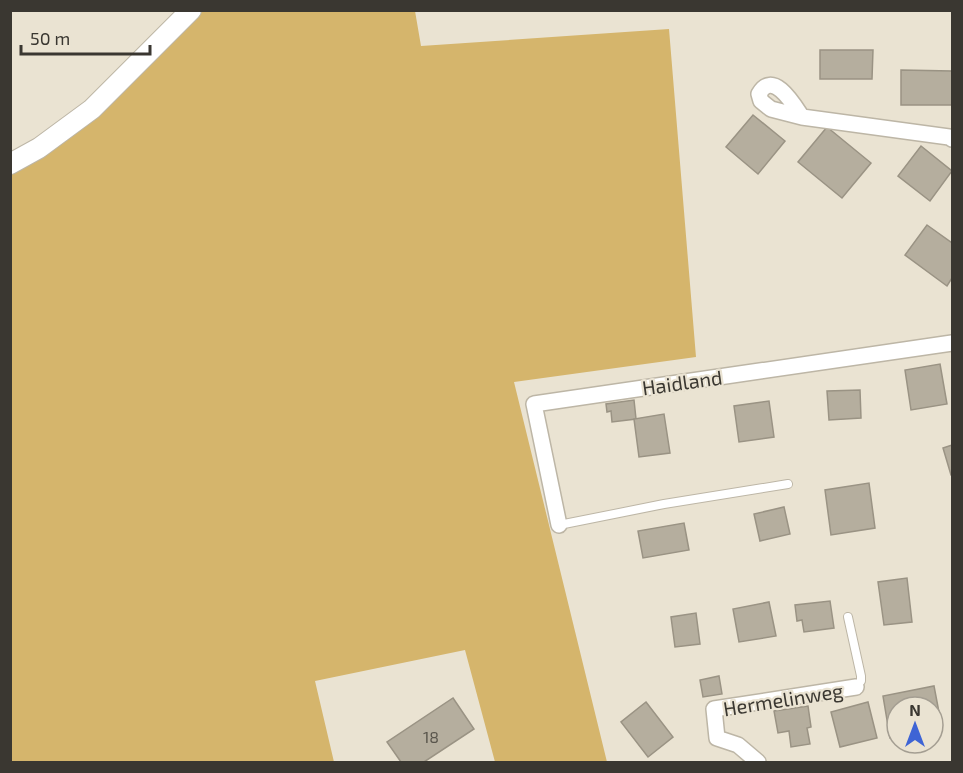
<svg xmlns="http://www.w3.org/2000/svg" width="963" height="773" font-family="'Exo 2',sans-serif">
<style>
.green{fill:#d5b56c}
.building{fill:#b5ae9e;stroke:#9a9384;stroke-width:1.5}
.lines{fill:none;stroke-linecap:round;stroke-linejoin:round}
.service-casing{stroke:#bdb6a6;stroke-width:10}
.minor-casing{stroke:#bdb6a6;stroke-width:18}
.tertiary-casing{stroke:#bdb6a6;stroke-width:22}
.service{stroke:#fff;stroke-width:8}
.minor{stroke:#fff;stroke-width:15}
.tertiary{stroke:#fff;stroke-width:20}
.labels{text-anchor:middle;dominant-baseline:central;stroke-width:4.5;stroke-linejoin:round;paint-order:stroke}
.number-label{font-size:16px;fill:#59554c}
.street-label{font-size:20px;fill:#3a3731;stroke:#eae3d2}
</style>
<rect width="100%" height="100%" fill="#eae3d2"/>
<polygon class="green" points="192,11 415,11 421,46 669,29 696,357 514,382 607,762 495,762 465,650 315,681 334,762 11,762 11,164 39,149"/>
<g class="building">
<polygon points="820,50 873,50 872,79 820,79"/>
<polygon points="901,70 952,71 952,105 901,105"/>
<polygon points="753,115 785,141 758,174 726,147"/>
<polygon points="827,127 871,163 842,198 798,162"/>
<polygon points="921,146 952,171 930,201 898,176"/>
<polygon points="927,225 952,243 952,278 947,286 905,255"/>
<polygon points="940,364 947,404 911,410 905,370"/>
<polygon points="860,390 861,418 829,420 827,391"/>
<polygon points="634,400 636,419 612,422 611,411 607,412 606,404"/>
<polygon points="769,401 774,437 739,442 734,406"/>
<polygon points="664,414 670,453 639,457 634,419"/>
<polygon points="952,445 952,475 951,475 943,448"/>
<polygon points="869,483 875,528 831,535 825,490"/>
<polygon points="784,507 790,534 760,541 754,514"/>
<polygon points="684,523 689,550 643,558 638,531"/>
<polygon points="907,578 912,622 884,625 878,582"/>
<polygon points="830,601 834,628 804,632 802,620 797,621 795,605"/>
<polygon points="769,602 776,636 739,642 733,609"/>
<polygon points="696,613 700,644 675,647 671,617"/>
<polygon points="719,676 722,694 703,697 700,680"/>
<polygon points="934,686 942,728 933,730 933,707 897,707 897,737 890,738 883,696"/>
<polygon points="453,698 474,729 424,762 401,762 387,742"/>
<polygon points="646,702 673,737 648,757 621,722"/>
<polygon points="868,702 877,738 840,747 831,712"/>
<polygon points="808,706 811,727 807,728 810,744 791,747 789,731 778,733 774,711"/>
</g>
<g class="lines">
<g class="service-casing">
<g id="service">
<polyline points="559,525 664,504 788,484"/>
<polyline points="848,617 861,676 861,681 856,687"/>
</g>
</g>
<g class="minor-casing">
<g id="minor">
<path d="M802 117C794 105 773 69 759 94L761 101 771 109 802 117 949 137 952 139"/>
<polyline points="559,525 534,404 952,343"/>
<polyline points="758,762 738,745 717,738 714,709 856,687"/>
</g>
</g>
<g class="tertiary-casing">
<polyline id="tertiary" points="10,164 39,148 92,109 191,10"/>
</g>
<use href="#service" class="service"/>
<use href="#minor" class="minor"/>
<use href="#tertiary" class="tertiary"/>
</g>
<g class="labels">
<g class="number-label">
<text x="431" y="736">18</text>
</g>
<g class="street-label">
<text transform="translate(682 382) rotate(-8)">Haidland</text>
<text transform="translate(783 699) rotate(-9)">Hermelinweg</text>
</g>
</g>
<rect width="963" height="773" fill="none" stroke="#3a3731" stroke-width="24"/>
<g transform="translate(915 725)"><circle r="28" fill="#eae3d2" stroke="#a49e92" stroke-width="1.5"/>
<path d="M0-4.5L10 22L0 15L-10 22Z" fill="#3e64d5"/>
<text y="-9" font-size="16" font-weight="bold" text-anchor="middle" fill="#3a3731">N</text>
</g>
<path d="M21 45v9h129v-9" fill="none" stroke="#3a3731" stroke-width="3"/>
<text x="30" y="45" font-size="18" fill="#3a3731" stroke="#eae3d2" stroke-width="4.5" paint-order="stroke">50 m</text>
</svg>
